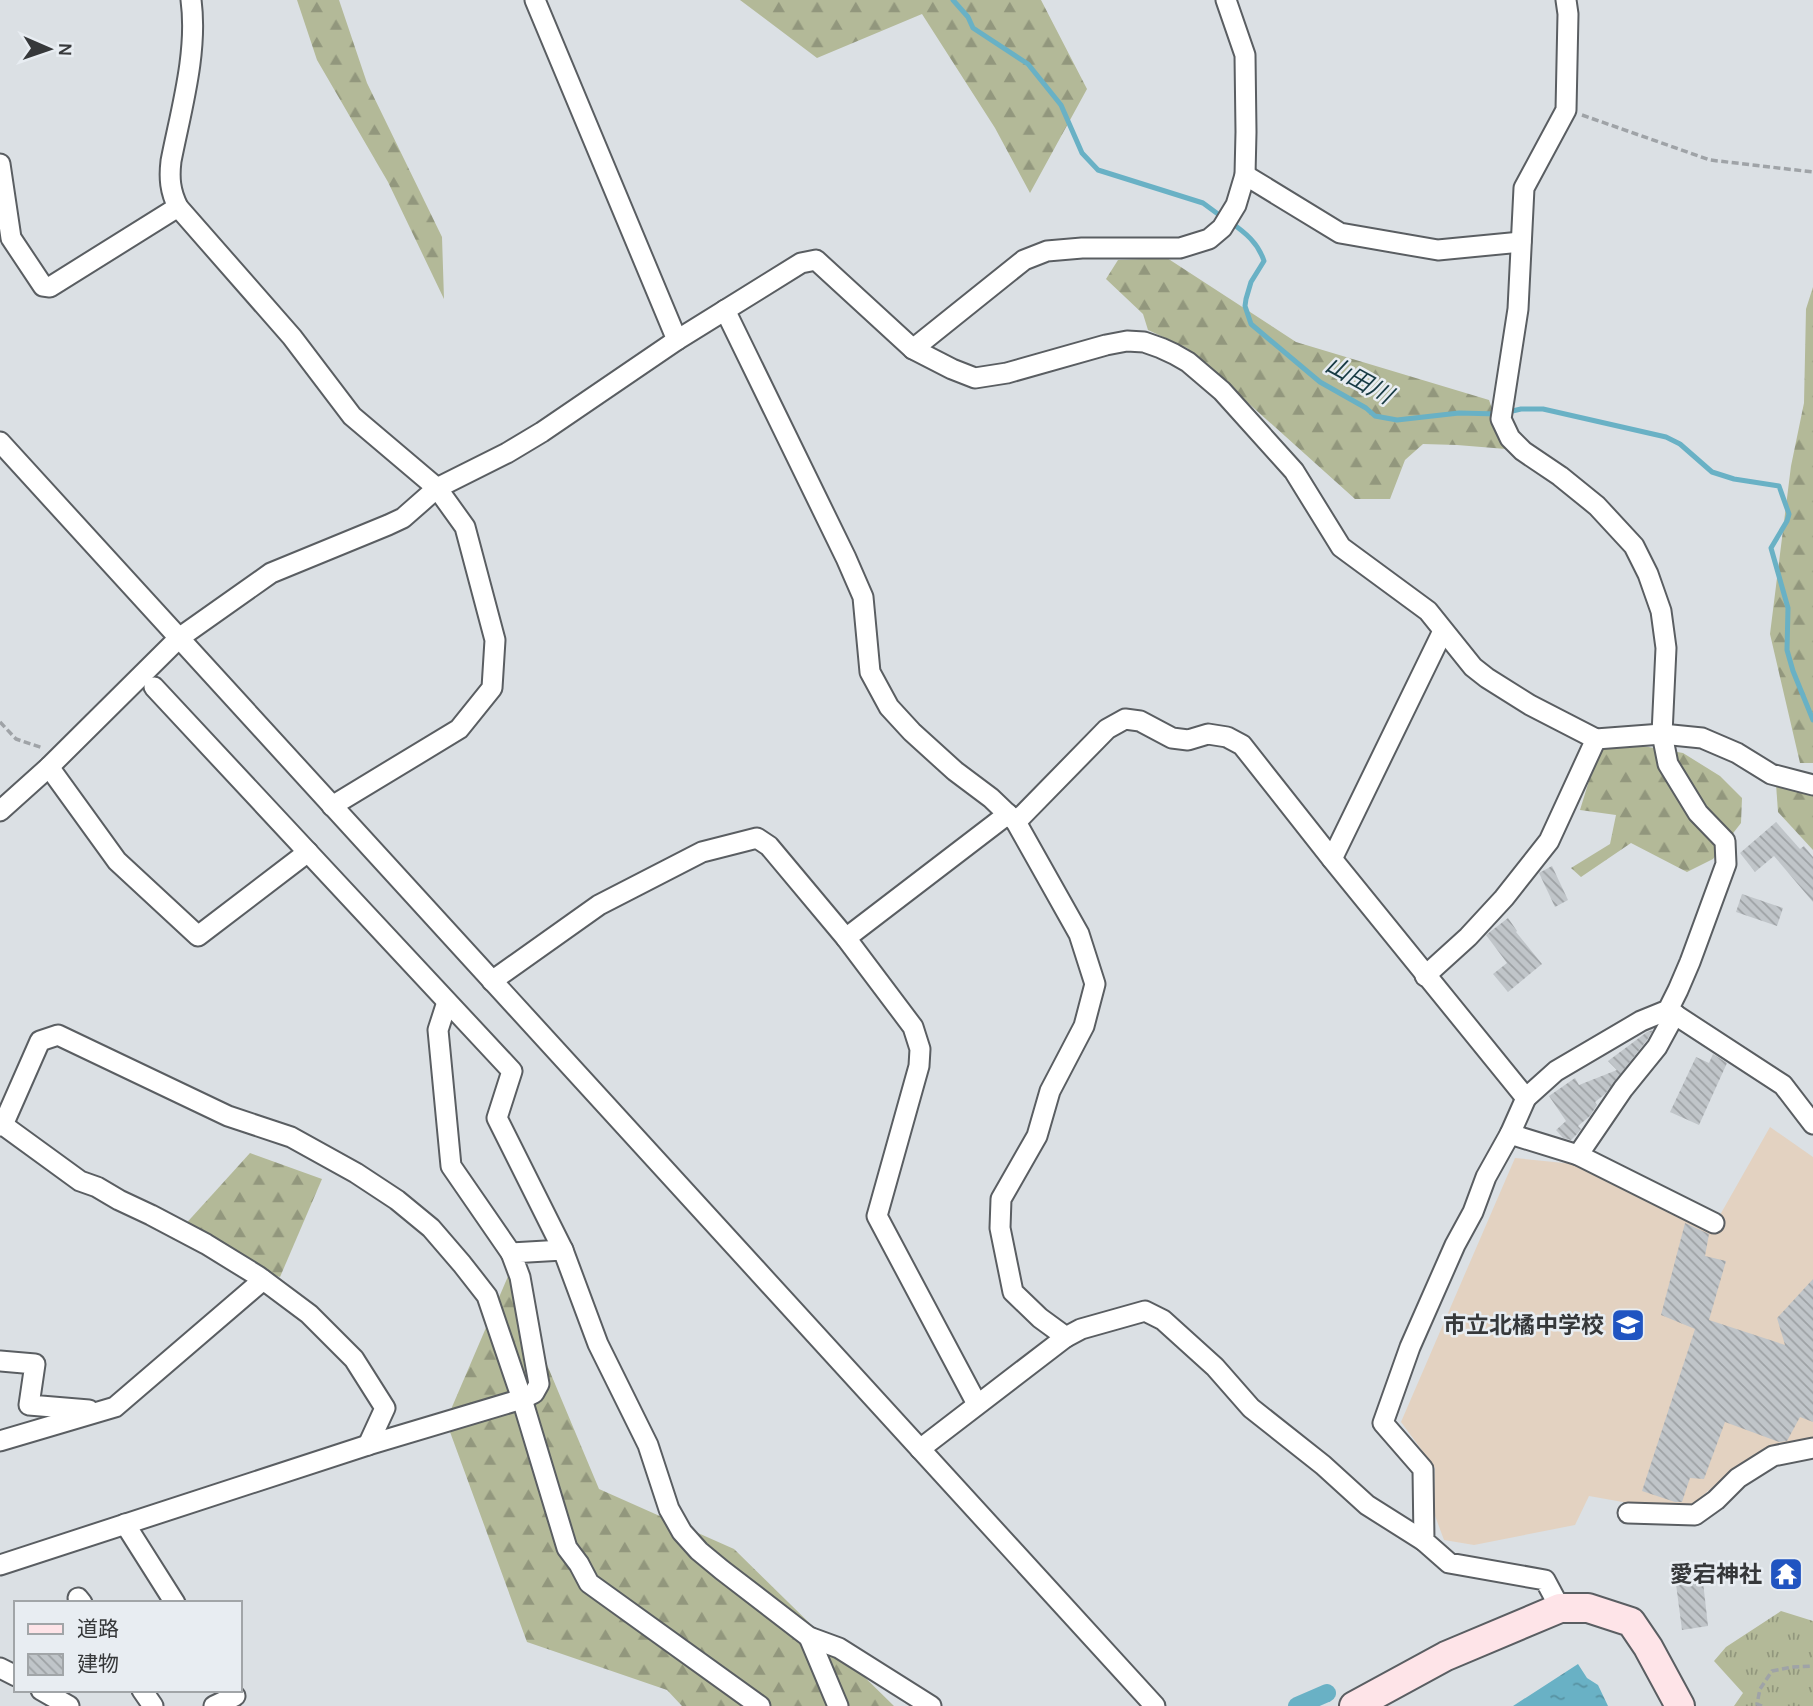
<svg xmlns="http://www.w3.org/2000/svg" width="1813" height="1706" font-family="Karla,'Noto Sans JP',sans-serif">
<style>
.education{fill:#e3d2c1}
.grass{fill:url(#grass-tufts)}
.forest{fill:url(#forest-firs)}
.water{fill:url(#water-ripples)}
.lines{fill:none;stroke-linecap:round;stroke-linejoin:round}
.stream{stroke:#69b1c5;stroke-width:5}
.canal{stroke:#69b1c5;stroke-width:18}
.building{fill:url(#building-back-hatch)}
.street-casing{stroke:#5a5e62;stroke-width:23}
.secondary-casing{stroke:#5a5e62;stroke-width:32}
.path{stroke:#9fa3a7;stroke-width:3.5;stroke-dasharray:7 3.5;stroke-linecap:butt}
.street{stroke:#fff;stroke-width:19}
.secondary{stroke:#fee4e8;stroke-width:28}
.labels{text-anchor:middle;dominant-baseline:central;stroke-width:5;stroke-linejoin:round;paint-order:stroke}
.poi-label{font-size:23px;font-weight:bold;fill:#36383a;stroke:#e8edf2;text-anchor:end}
.water-label{font-size:24px;font-style:italic;fill:#173a43;stroke:#e8edf2}
</style>
<defs>
<pattern id="grass-tufts" width="24" height="20" patternUnits="userSpaceOnUse" patternTransform="scale(1.75)"><rect width="24" height="20" fill="#b3b998"/><path d="M3 7l-1-3M5 7V3M7 7l1-3M15 17l-1-3M17 17v-4M19 17l1-3" fill="none" stroke="#92977d"/></pattern>
<pattern id="forest-firs" width="22" height="20" patternUnits="userSpaceOnUse" patternTransform="scale(1.75)"><rect width="22" height="20" fill="#b3b998"/><path d="M5 1l3.5 6h-7zM16 11l3.5 6h-7z" fill="#92977d"/></pattern>
<pattern id="water-ripples" width="26" height="14" patternUnits="userSpaceOnUse" patternTransform="scale(1.75)"><rect width="26" height="14" fill="#69b1c5"/><path d="M2 4q2-2 4 0t4 0M15 11q2-2 4 0t4 0" fill="none" stroke="#5791a1"/></pattern>
<pattern id="building-back-hatch" width="6" height="6" patternUnits="userSpaceOnUse" patternTransform="scale(1.75)"><rect width="6" height="6" fill="#c0c5c9"/><path d="M-1 5l2 2M0 0l6 6M5-1l2 2" fill="none" stroke="#9da1a4"/></pattern>
</defs>
<rect width="100%" height="100%" fill="#dbe0e4"/>
<polygon class="education" points="1770,1127 1813,1157 1813,1444 1765,1450 1723,1478 1690,1507 1651,1507 1589,1496 1575,1525 1474,1545 1444,1540 1434,1513 1435,1468 1401,1422 1515,1158 1574,1164 1594,1170 1710,1228 1720,1215"/>
<polygon class="grass" points="1781,1611 1813,1621 1813,1706 1734,1706 1743,1693 1714,1661 1726,1647"/>
<g class="forest">
<polygon points="297,0 339,0 367,83 442,237 444,299 388,182 317,60"/>
<polygon points="740,0 1041,0 1087,89 1030,193 995,128 922,14 817,58"/>
<polygon points="1167,258 1296,342 1489,400 1506,449 1457,445 1423,444 1405,460 1390,499 1355,499 1187,348 1148,330 1143,314 1106,279 1118,260"/>
<polygon points="1813,287 1813,763 1800,763 1770,634 1791,466 1804,403 1806,309"/>
<polygon points="1637,745 1683,753 1720,776 1742,798 1741,823 1713,859 1687,872 1631,843 1581,877 1571,868 1610,844 1616,815 1580,810 1599,748"/>
<polygon points="1776,784 1813,794 1813,850 1778,812"/>
<polygon points="250,1153 322,1179 280,1277 172,1239"/>
<polygon points="509,1274 599,1489 734,1549 894,1706 682,1706 667,1690 527,1642 446,1421"/>
</g>
<polygon class="water" points="1578,1664 1587,1678 1598,1685 1608,1706 1513,1706"/>
<g class="lines">
<g class="stream">
<polyline points="953,0 968,17 973,28 1028,64 1061,105 1082,153 1098,170 1203,203 1222,217"/>
<path d="M1230 222C1246 233 1258 243 1264 261L1251 282 1246 299 1245 306 1251 324 1320 382 1366 408 1375 416 1397 420 1459 413 1498 414"/>
<polyline points="1508,412 1521,409 1543,409 1666,437 1680,444 1712,472 1734,479 1779,486 1789,514 1787,521 1771,548 1788,608 1787,650 1793,671 1813,720"/>
</g>
<polyline class="canal" points="1297,1706 1327,1693"/>
</g>
<g class="building">
<polygon points="1776,822 1800,849 1804,846 1813,857 1813,902 1774,856 1755,872 1740,853"/>
<polygon points="1552,866 1568,900 1555,907 1539,873"/>
<polygon points="1742,894 1783,908 1777,926 1736,912"/>
<polygon points="1508,918 1517,931 1516,932 1542,964 1508,992 1493,974 1507,963 1486,935"/>
<polygon points="1653,1030 1647,1040 1605,1094 1595,1102 1597,1105 1590,1116 1578,1126 1581,1129 1578,1133 1571,1140 1563,1138 1556,1130 1566,1121 1549,1096 1575,1078 1579,1085 1617,1070 1608,1061 1647,1032"/>
<polygon points="1713,1054 1727,1063 1699,1125 1670,1112 1696,1057 1709,1063"/>
<polygon points="1685,1223 1709,1234 1705,1256 1726,1261 1709,1320 1785,1345 1777,1318 1813,1279 1813,1422 1800,1417 1787,1441 1779,1442 1725,1422 1704,1479 1690,1478 1682,1502 1675,1502 1642,1491 1695,1329 1661,1315"/>
<polygon points="1703,1582 1708,1626 1682,1630 1676,1584"/>
</g>
<g class="lines">
<g class="street-casing">
<g id="street">
<path d="M191 0C198 52 181 110 171 161 169 178 170 191 178 207L292 337 352 416 437 488 465 527 495 640 492 688 459 729 332 806"/>
<polyline points="535,0 677,340"/>
<polyline points="0,164 11,238 43,286 50,287 178,207"/>
<polyline points="1245,175 1340,233 1438,250 1521,242"/>
<polyline points="725,310 846,558 863,597 870,672 889,707 912,732 955,771 991,798 1016,822 1079,934 1095,984 1084,1026 1050,1091 1037,1136 1001,1199 1000,1228 1013,1292 1040,1318 1066,1337 1081,1329 1145,1311 1163,1320 1215,1367 1251,1408 1323,1465 1367,1505 1424,1541"/>
<polyline points="913,349 1024,260 1047,251 1082,248 1180,248 1209,239 1222,228 1236,205 1245,175 1246,132 1245,55 1226,0"/>
<polyline points="0,442 1155,1706"/>
<polyline points="154,687 512,1071 497,1118 563,1250"/>
<polyline points="49,767 117,861 198,936 308,852"/>
<polyline points="0,811 49,767 179,638 271,573 388,525 403,518 437,488 507,453 542,432 677,340 801,263 816,260 913,349 952,369 975,378 1007,373 1106,345 1127,341 1144,342 1161,348 1174,354 1188,362 1222,391 1294,471 1341,547 1428,611 1473,667 1487,678 1530,705 1596,739 1662,734 1702,738 1737,753 1771,774 1813,785"/>
<polyline points="1016,822 1107,729 1125,719 1140,721 1172,738 1188,740 1208,734 1227,737 1242,745 1332,859 1526,1098"/>
<polyline points="1332,859 1443,631"/>
<polyline points="846,938 1008,814"/>
<polyline points="1425,976 1468,937 1504,898 1549,841 1596,739"/>
<polyline points="492,981 599,905 702,852 757,838 769,846 846,938 913,1027 920,1049 919,1066 877,1216 977,1404"/>
<polyline points="447,1002 438,1030 451,1166 511,1253"/>
<polyline points="1668,1010 1783,1085 1813,1124"/>
<polyline points="3,1125 40,1041 58,1035 228,1116 291,1137 356,1173 397,1200 431,1228 462,1264 487,1296 522,1399 567,1548 579,1564 589,1583 760,1706"/>
<polyline points="0,1126 3,1125 80,1181 97,1187 119,1200 151,1215 206,1244 258,1276 309,1314 354,1359 385,1408 368,1445"/>
<polyline points="1510,1134 1578,1155 1714,1223"/>
<polyline points="1578,1155 1623,1089 1657,1047 1675,1014"/>
<polyline points="0,1361 35,1364 29,1405 89,1410"/>
<polyline points="0,1441 115,1407 263,1280"/>
<polyline points="920,1449 1066,1337"/>
<polyline points="1628,1513 1695,1515 1716,1500 1738,1478 1773,1456 1813,1448"/>
<polyline points="125,1524 175,1603"/>
<polyline points="0,1565 368,1445 522,1399 534,1393 539,1384 520,1277 511,1253 563,1250 598,1344 648,1445 669,1509 682,1532 699,1551 722,1570 809,1637 839,1648 931,1706"/>
<polyline points="78,1598 82,1603"/>
<polyline points="1560,1608 1545,1580 1449,1563 1424,1541 1423,1469 1383,1423 1410,1347 1455,1245 1473,1212 1486,1177 1510,1134 1526,1098 1556,1071 1641,1021 1668,1010 1678,990 1690,962 1726,864 1725,841 1698,813 1668,764 1662,734 1666,648 1661,611 1648,574 1634,546 1597,506 1560,476 1523,451 1510,438 1501,419 1518,309 1524,188 1566,110 1568,14 1566,0"/>
<polyline points="809,1637 838,1706"/>
<polyline points="0,1668 16,1676"/>
<polyline points="41,1690 69,1706"/>
<polyline points="142,1690 153,1706"/>
<polyline points="214,1706 235,1696"/>
</g>
</g>
<g class="secondary-casing">
<polyline id="secondary" points="1354,1706 1446,1656 1560,1608 1588,1608 1631,1622 1648,1647 1680,1706"/>
</g>
<g class="path">
<polyline points="1582,115 1710,160 1813,172"/>
<polyline points="0,722 16,739 43,748"/>
<polyline points="1762,1706 1757,1704 1760,1689 1772,1671 1792,1667 1813,1666"/>
</g>
<use href="#street" class="street"/>
<use href="#secondary" class="secondary"/>
</g>
<defs>
<g id="school-square" transform="scale(1.75)"><rect x="-9" y="-9" width="18" height="18" rx="4" fill="#2054c1" stroke="#e8edf2"/><path d="M0-5L7-2L0 1L-7-2ZM-4 1L0 2.5L4 1V4Q0 6-4 4Z" fill="#fff"/></g>
<g id="temple-square" transform="scale(1.75)"><rect x="-9" y="-9" width="18" height="18" rx="4" fill="#2054c1" stroke="#e8edf2"/><path d="M0-6L5-2H3V0L6.5 2.5H4V6H1.5V3h-3V6H-4V2.5H-6.5L-3 0V-2H-5Z" fill="#fff"/></g>
</defs>
<g fill-rule="evenodd">
<use href="#school-square" x="1628" y="1325"/>
<use href="#temple-square" x="1786" y="1574"/>
</g>
<g class="labels">
<g class="poi-label">
<text x="1604" y="1325">市立北橘中学校</text>
<text x="1762" y="1574">愛宕神社</text>
</g>
<g class="water-label">
<text transform="translate(1359 380) rotate(29)">山田川</text>
</g>
</g>
<rect x="14" y="1601" width="228" height="91" fill="#e8edf2" stroke="#a1a5a8" stroke-width="2"/>
<rect x="28" y="1624" width="35" height="10" fill="#fee4e8" stroke="#a1a5a8" stroke-width="2"/>
<text x="77" y="1636" font-size="21" fill="#36383a">道路</text>
<rect x="28" y="1654" width="35" height="21" fill="url(#building-back-hatch)" stroke="#a1a5a8" stroke-width="2"/>
<text x="77" y="1671" font-size="21" fill="#36383a">建物</text>
<g transform="translate(49 49) rotate(92)" stroke="#e8edf2" stroke-width="5" paint-order="stroke">
<path d="M0-5L12 26L0 18L-12 26Z" fill="#36383a"/>
<text y="-10" font-size="19" font-weight="bold" text-anchor="middle" fill="#36383a">N</text>
</g>
</svg>
